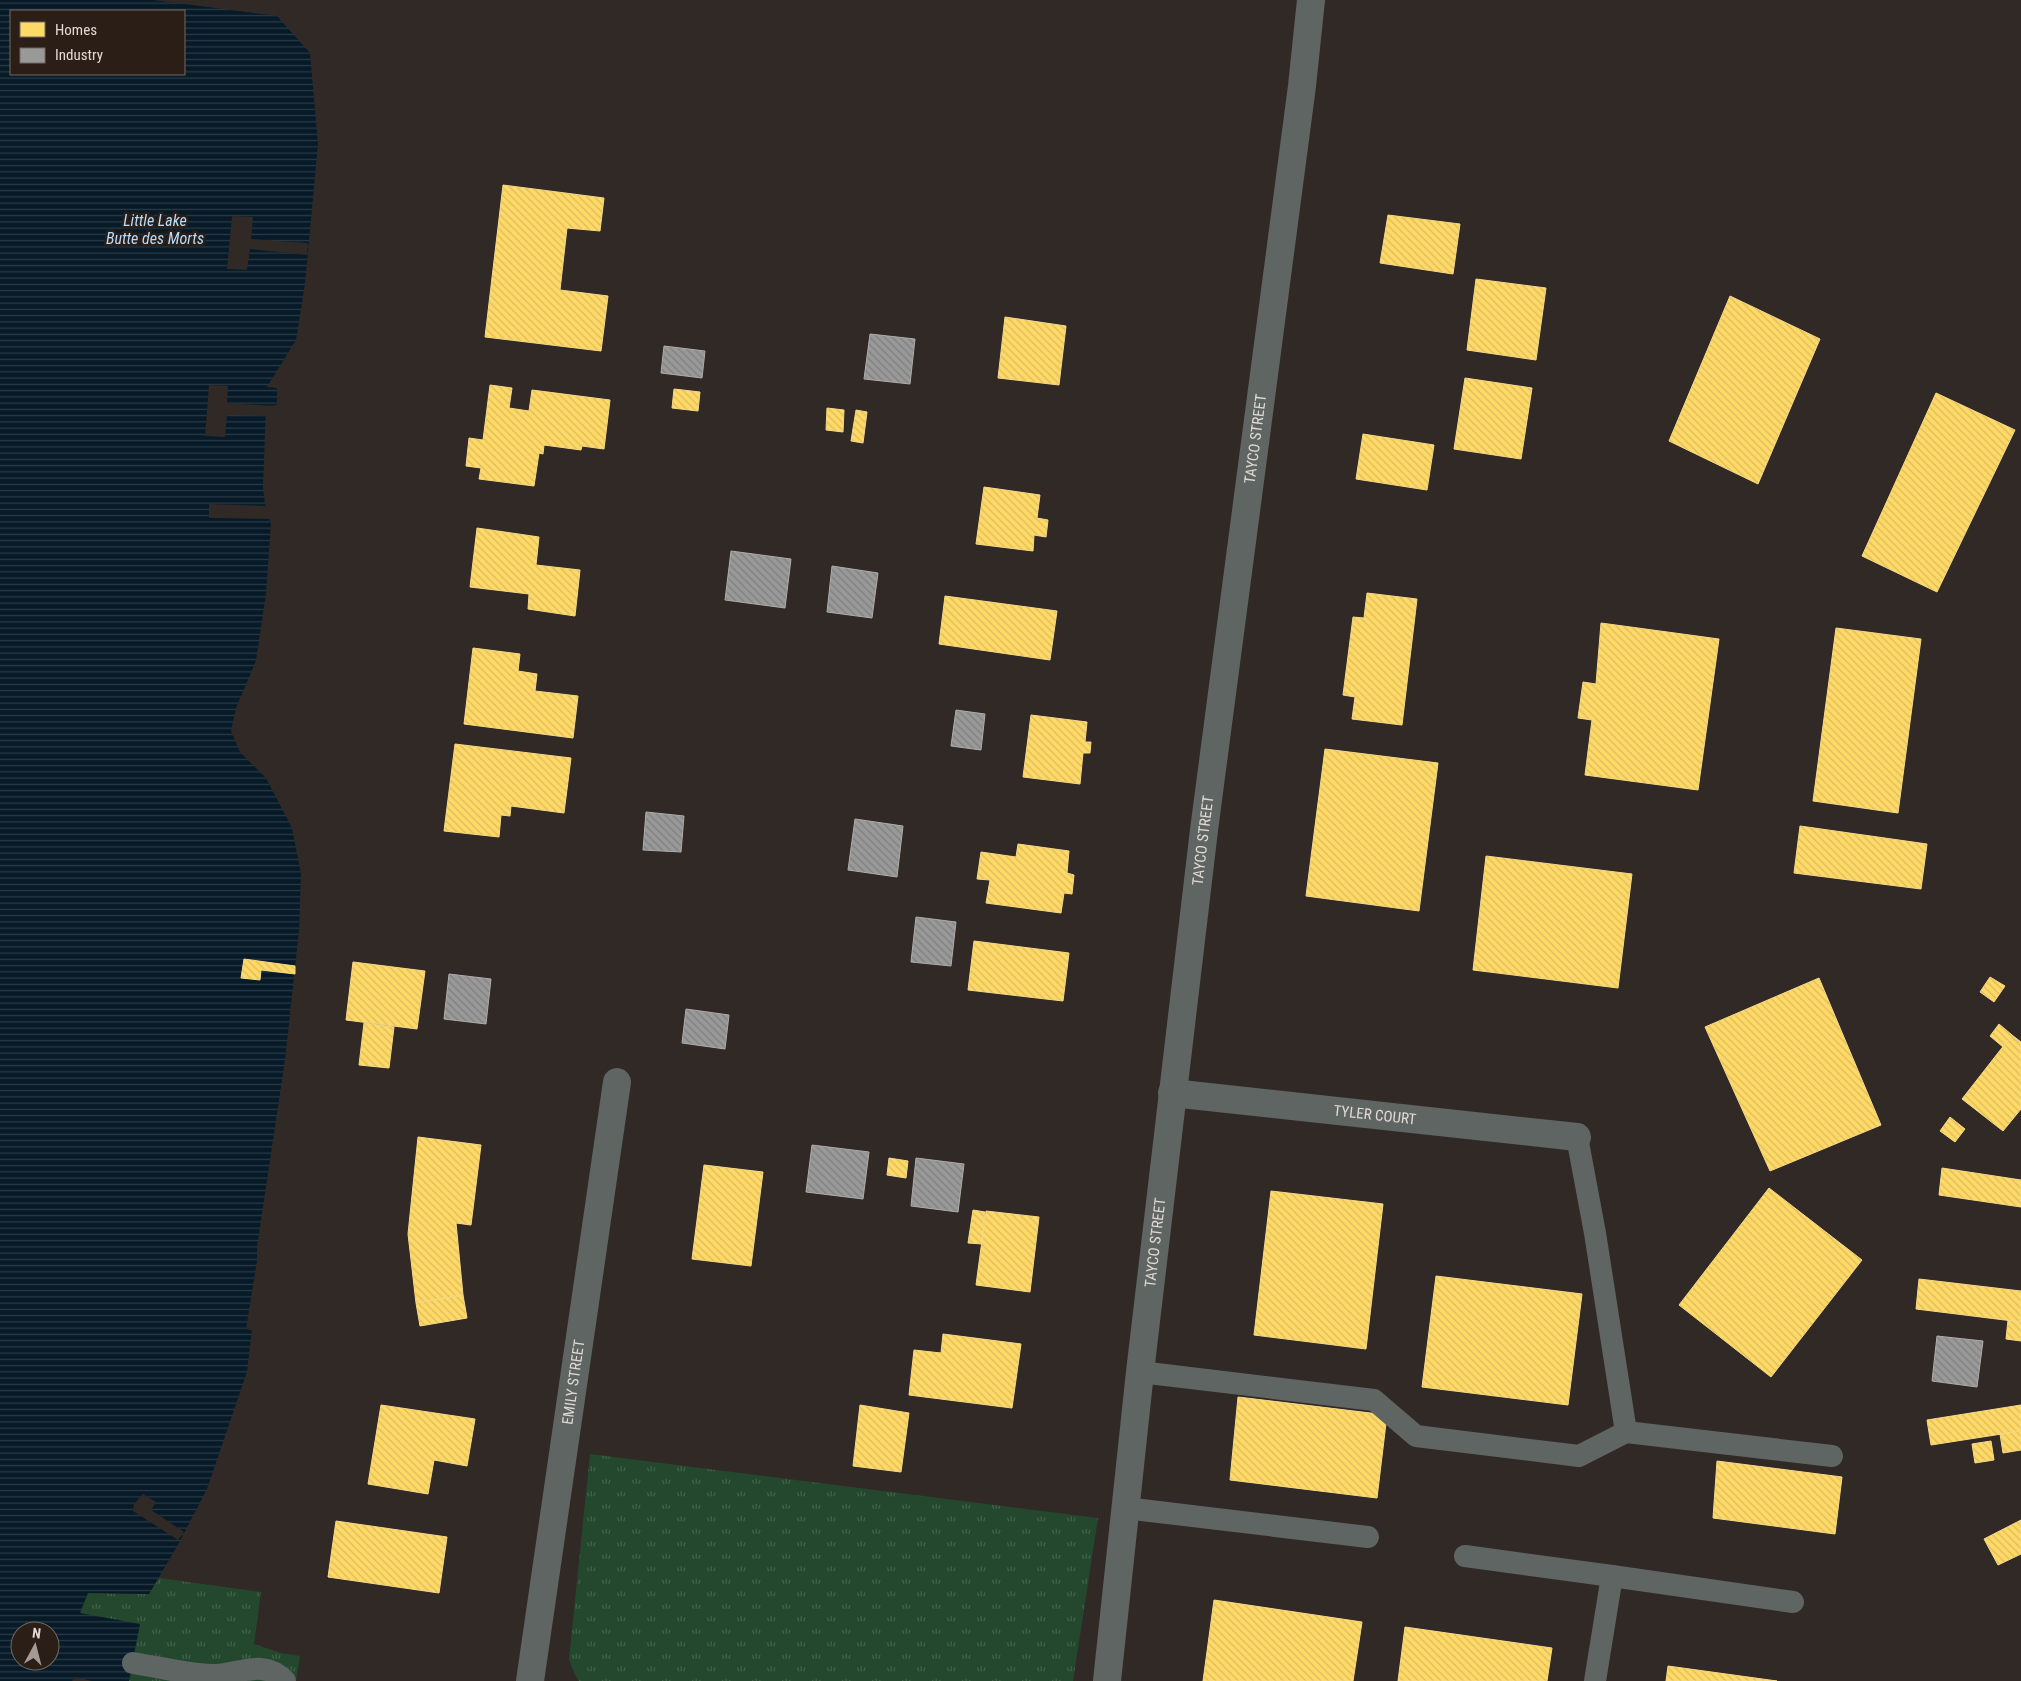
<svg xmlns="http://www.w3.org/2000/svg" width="2021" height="1681" font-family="'Roboto Condensed',sans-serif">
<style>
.park{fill:url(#park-tufts)}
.water{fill:url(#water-rules);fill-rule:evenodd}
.pier{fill:#312926}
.homes{fill:url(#homes-back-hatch);stroke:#f6d987}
.industry{fill:url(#industry-back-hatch);stroke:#afacab}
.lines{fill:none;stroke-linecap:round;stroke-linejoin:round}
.service{stroke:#5e6563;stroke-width:22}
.minor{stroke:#5e6563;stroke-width:28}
.labels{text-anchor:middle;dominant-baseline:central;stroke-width:5;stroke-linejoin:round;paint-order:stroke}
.street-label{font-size:15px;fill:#e2d9d4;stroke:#2b1e17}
.water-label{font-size:16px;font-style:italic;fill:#b4ddfd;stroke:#2b1e17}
</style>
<defs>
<pattern id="park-tufts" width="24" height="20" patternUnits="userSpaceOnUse" patternTransform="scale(1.25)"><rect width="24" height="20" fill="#24482e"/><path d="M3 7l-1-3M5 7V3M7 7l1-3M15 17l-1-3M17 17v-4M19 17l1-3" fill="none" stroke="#44624b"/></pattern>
<pattern id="water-rules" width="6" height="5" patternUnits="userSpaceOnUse" patternTransform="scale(1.25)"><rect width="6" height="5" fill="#061a28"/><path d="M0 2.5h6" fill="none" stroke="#2a3b46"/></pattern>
<pattern id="homes-back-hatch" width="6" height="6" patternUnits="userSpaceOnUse" patternTransform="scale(1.25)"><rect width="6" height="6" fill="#ffd966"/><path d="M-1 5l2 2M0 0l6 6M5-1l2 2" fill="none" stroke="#dabb5e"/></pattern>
<pattern id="industry-back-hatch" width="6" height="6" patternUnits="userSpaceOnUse" patternTransform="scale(1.25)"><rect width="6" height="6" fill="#999"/><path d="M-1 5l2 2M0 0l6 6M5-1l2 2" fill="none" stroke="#807f7e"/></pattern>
</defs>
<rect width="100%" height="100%" fill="#312926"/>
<g class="park">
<polygon points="590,1454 1098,1518 1073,1681 579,1681 575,1675 569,1659"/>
<polygon points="159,1578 261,1592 254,1644 281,1653 300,1656 296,1681 129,1681 133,1663 80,1613 87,1593 149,1594"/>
</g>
<path class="water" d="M0 0H273L277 16 310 53 318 144 305 284 296 340 267 387 277 388V405L266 406 263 487 265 504 271 523 266 594 256 661 236 708 231 731 240 752 266 778 292 828 301 874 299 931 285 1060 257 1247V1286L247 1372 207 1489 179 1543 149 1594 88 1593 80 1613 140 1624 129 1681H92L75 1677 72 1681H0ZM11 11H184V74H11ZM20 1631H50V1661H20Z"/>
<g class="pier">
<polygon points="153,0 275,0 281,16 277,16"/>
<polygon points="232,216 253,217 251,239 308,243 307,255 250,249 247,270 227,269"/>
<polygon points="209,385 228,386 227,403 273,406 272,408 268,408 268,416 227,415 225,437 205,436"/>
<polygon points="209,504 268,506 272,519 209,518"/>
<polygon points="271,1173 259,1247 259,1286 254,1331 246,1329"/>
<polygon points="143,1494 156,1502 151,1510 184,1532 178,1540 133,1511 134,1504"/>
</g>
<g class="homes">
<polygon points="503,185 604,198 600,231 567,228 560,290 608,296 601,351 485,337"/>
<polygon points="1388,215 1460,224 1453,274 1380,263"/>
<polygon points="1476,279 1546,288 1536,360 1467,350"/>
<polygon points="1730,296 1820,339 1758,484 1669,441"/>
<polygon points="1005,317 1066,326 1059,385 998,378"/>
<polygon points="1465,378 1532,388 1521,459 1454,449"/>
<polygon points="490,385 512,388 509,408 529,411 532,390 610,400 604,449 582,446 581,450 544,445 543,454 539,453 534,486 479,479 481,468 466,466 469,438 483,440"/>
<polygon points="674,389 700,392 698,411 672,408"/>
<polygon points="1936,393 2015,430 1937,592 1862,556"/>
<polygon points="827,408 844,410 843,432 826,430"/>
<polygon points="856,410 867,412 863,443 851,441"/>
<polygon points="1363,434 1434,445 1427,490 1356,479"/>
<polygon points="984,487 1040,495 1037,518 1048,520 1046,537 1034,535 1033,551 976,544"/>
<polygon points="477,528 539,537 536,565 580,570 575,616 528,609 529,594 470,587"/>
<polygon points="1367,593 1417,599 1402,725 1352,719 1355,697 1343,695 1353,617 1364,618"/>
<polygon points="945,596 1057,611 1050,660 939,644"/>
<polygon points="1601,623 1719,639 1698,790 1585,775 1592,720 1578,718 1583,682 1596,684"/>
<polygon points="1836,628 1921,639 1898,813 1813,801"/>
<polygon points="473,648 520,654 518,671 537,674 535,691 578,696 573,738 464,724"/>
<polygon points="1031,715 1087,722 1085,742 1091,742 1090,753 1083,753 1080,784 1023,777"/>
<polygon points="455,744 571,758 564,813 511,806 510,816 501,815 499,837 444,831"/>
<polygon points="1325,749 1438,763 1419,911 1306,896"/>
<polygon points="1800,826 1927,844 1921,889 1794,873"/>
<polygon points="1018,844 1069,851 1067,873 1074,875 1072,894 1064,893 1061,913 986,903 990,880 977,879 981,852 1016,857"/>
<polygon points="1486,856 1632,874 1618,988 1473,970"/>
<polygon points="974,941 1069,953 1063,1001 968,990"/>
<polygon points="244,959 295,966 295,974 261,970 260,980 241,978"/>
<polygon points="353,962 425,971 417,1029 346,1020"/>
<polygon points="1990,977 2005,986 1994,1002 1980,992"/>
<polygon points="1819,978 1881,1125 1770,1171 1705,1027"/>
<polygon points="364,1023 394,1027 389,1068 359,1065"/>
<polygon points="1999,1024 2012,1035 2003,1047 1990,1036"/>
<polygon points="2012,1035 2021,1042 2021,1109 2003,1131 1962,1099"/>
<polygon points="1950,1117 1965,1129 1955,1142 1940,1131"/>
<polygon points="418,1137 481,1145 471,1225 456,1223 463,1295 416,1303 408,1234"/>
<polygon points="889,1158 908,1161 906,1178 887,1175"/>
<polygon points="704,1165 763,1172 751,1266 692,1259"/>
<polygon points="1942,1168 2021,1180 2021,1207 1939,1195"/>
<polygon points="1769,1188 1862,1260 1771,1377 1679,1305"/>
<polygon points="1271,1191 1383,1204 1366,1349 1254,1335"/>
<polygon points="973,1210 985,1212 982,1244 968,1243"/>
<polygon points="986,1211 1039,1217 1030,1292 976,1285"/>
<polygon points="1436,1276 1582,1294 1568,1405 1422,1387"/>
<polygon points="1919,1279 2021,1291 2021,1322 1916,1309"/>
<polygon points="463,1295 467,1318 420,1326 416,1303"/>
<polygon points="2008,1320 2021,1322 2021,1341 2006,1339"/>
<polygon points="943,1334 1021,1344 1012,1408 909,1395 914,1350 941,1353"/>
<polygon points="1238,1397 1387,1415 1377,1498 1230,1480"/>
<polygon points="381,1405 475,1419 467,1466 434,1460 428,1494 368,1484"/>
<polygon points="860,1405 909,1413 901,1472 853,1466"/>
<polygon points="2021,1405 2021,1431 1931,1445 1927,1420"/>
<polygon points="2021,1431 2021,1450 2003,1453 2000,1434"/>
<polygon points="1991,1441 1994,1460 1975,1463 1972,1444"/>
<polygon points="1717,1461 1842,1477 1835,1534 1713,1518"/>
<polygon points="2021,1520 2021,1554 1998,1565 1984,1539"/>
<polygon points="336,1521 447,1537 439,1593 328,1577"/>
<polygon points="1214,1600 1362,1622 1353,1681 1203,1681"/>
<polygon points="1405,1627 1552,1648 1547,1681 1398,1681"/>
<polygon points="1668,1666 1777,1681 1666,1681"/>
</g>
<g class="industry">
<polygon points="870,334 915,339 910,384 864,379"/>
<polygon points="664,346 705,351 702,378 661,373"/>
<polygon points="731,551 791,559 785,608 725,600"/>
<polygon points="832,566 878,573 872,618 827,612"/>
<polygon points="956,710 985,714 981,750 951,746"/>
<polygon points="646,812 684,816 681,852 643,850"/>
<polygon points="855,819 903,826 897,877 848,870"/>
<polygon points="916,917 956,922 951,966 911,962"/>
<polygon points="449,974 491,979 486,1024 444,1019"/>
<polygon points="686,1009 729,1015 725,1049 682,1043"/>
<polygon points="812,1145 869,1152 863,1199 806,1192"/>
<polygon points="916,1158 964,1164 958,1212 911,1206"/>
<polygon points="1937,1336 1983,1341 1977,1387 1932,1381"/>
</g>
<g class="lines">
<g class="service">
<polyline points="1577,1137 1595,1233 1626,1432 1832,1456"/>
<polyline points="1140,1372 1374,1400 1416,1436 1579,1456 1626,1432"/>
<polyline points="1125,1508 1368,1537"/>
<polyline points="1465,1556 1612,1576"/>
<path d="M133 1663C158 1667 186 1674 211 1675 236 1676 263 1657 285 1681"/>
<polyline points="1595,1681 1612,1576 1793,1602"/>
</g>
<g class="minor">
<path id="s1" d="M1172 1093 1577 1137"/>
<path id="s2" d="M530 1681 617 1082"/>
<path id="s3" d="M1107 1681 1140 1372 1204 830 1302 86 1311 0"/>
</g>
</g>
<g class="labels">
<g class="street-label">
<text stroke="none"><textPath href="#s3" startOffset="1251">TAYCO STREET</textPath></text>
<text stroke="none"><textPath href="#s3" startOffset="846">TAYCO STREET</textPath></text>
<text stroke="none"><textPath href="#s1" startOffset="204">TYLER COURT</textPath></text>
<text stroke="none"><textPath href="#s3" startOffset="441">TAYCO STREET</textPath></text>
<text stroke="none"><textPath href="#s2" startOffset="302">EMILY STREET</textPath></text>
</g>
<g class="water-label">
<text x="155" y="220">Little Lake<tspan x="155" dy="18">Butte des Morts</tspan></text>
</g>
</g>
<rect x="10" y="10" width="175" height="65" fill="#2b1e17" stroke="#746963"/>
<rect x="20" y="22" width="25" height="15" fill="#ffd966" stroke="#746963"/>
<text x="55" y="35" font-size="15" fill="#e2d9d4">Homes</text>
<rect x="20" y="48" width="25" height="15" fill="#999999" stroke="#746963"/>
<text x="55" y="60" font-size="15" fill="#e2d9d4">Industry</text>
<g transform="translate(35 1646) rotate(7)"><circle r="24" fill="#2b1e17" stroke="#746963"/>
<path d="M0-4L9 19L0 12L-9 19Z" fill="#a49b97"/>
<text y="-8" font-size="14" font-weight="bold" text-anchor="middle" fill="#e2d9d4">N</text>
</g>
</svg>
